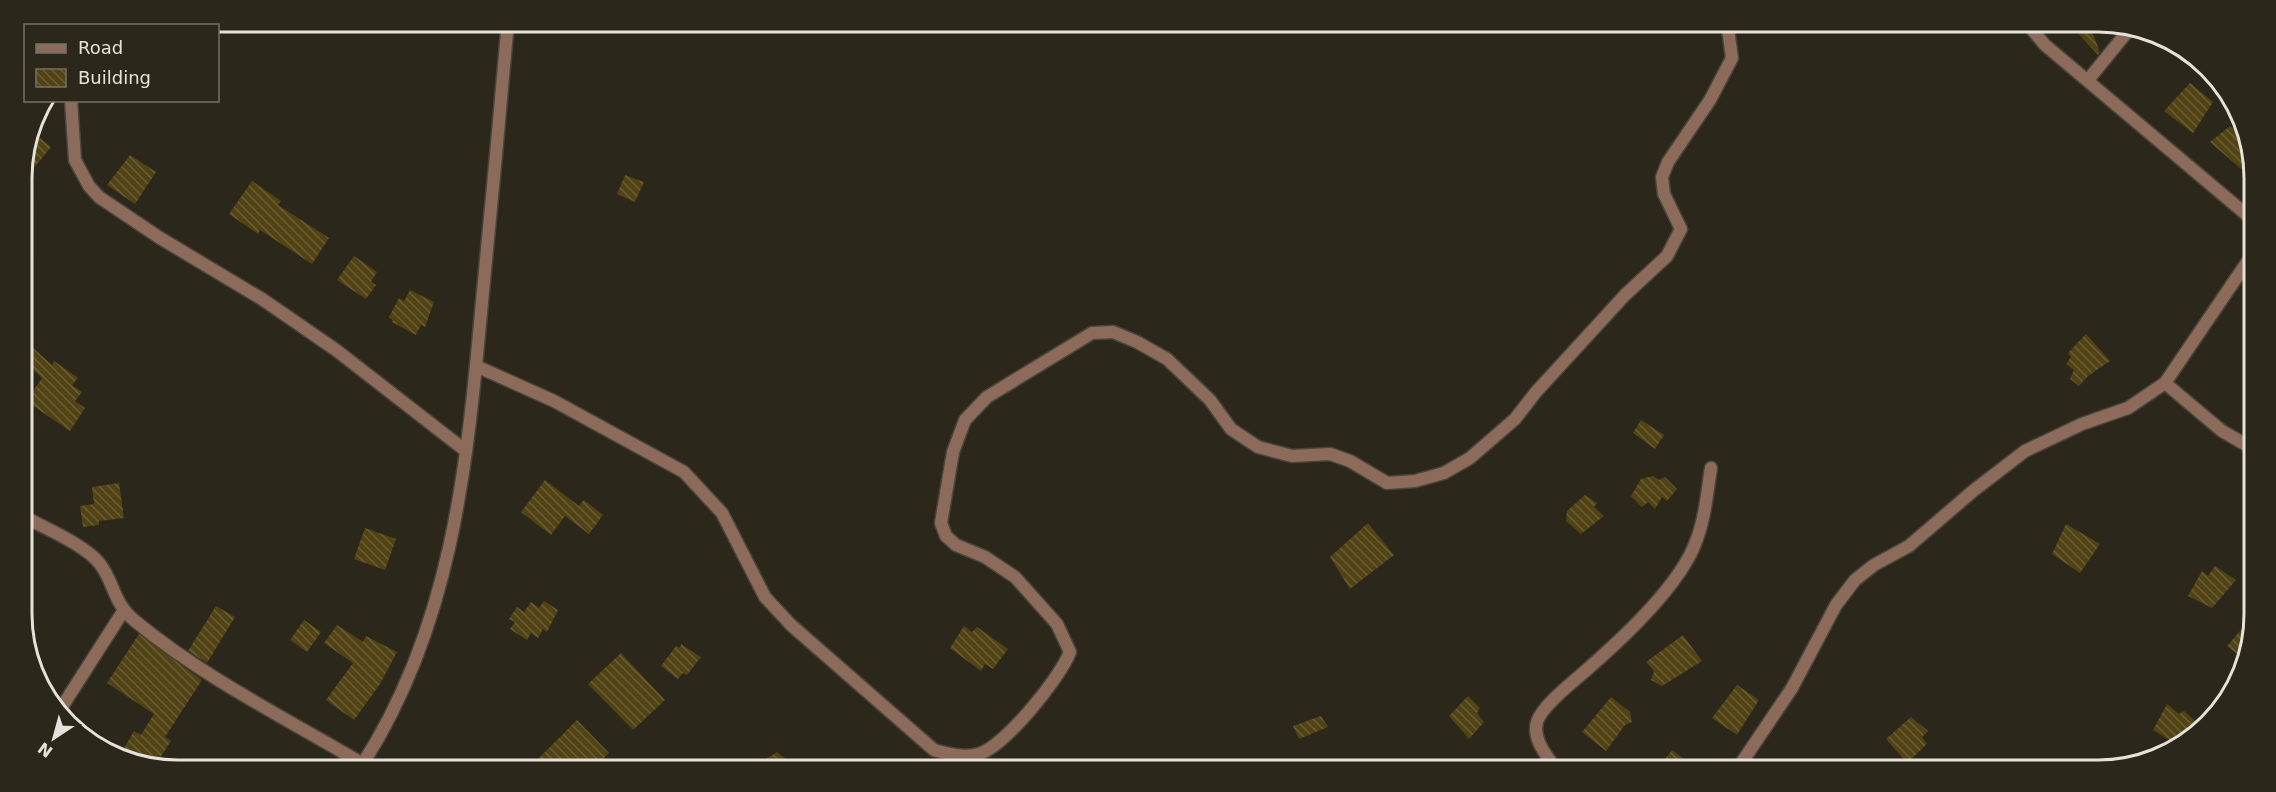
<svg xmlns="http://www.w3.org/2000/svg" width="2276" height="792" font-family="'DejaVu Sans',sans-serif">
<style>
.building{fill:url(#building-back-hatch)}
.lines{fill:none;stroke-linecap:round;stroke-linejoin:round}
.minor-casing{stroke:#4a453a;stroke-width:15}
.minor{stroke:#8d6b5a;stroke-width:12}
.rim{fill:none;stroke:#e5e2da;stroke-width:3}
</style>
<defs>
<pattern id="building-back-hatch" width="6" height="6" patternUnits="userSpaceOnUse" patternTransform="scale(1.5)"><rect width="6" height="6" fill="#514314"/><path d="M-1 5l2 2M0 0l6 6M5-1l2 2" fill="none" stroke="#6a5e36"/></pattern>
</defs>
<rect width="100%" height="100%" fill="#2c271b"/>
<g class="building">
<polygon points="2067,21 2099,21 2091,29 2100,52 2098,55"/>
<polygon points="2190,83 2213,102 2193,133 2164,111"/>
<polygon points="2230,126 2246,139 2253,156 2241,169 2210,142"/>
<polygon points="34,133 51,147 29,174 21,167 29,140"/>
<polygon points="130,155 156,172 135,204 107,185"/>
<polygon points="625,175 644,182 635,202 617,194"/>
<polygon points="252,181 281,201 278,205 329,238 312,264 260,230 258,234 229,214"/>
<polygon points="354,256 377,272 371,282 376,285 366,299 337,280"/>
<polygon points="410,290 434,302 425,327 421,325 416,335 392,322 393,320 389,317 399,298 404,301"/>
<polygon points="2086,334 2110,361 2088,376 2079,386 2070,379 2074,370 2066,364 2071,357 2068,353"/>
<polygon points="22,338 52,365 54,361 78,378 72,385 82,392 75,401 85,408 70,431 26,401 42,378 22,360"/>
<polygon points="1641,420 1664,435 1655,449 1633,433"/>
<polygon points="1653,476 1659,480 1665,477 1677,489 1667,501 1662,497 1655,509 1648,502 1642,507 1631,496 1641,479"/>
<polygon points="545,480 579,506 584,500 603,515 589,534 565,516 551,535 521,512"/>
<polygon points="119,483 124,518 99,521 99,525 83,527 80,506 94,504 92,487"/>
<polygon points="1585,495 1597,503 1594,507 1604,516 1581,534 1566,521 1567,511"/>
<polygon points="1368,523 1394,555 1350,589 1330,557"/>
<polygon points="2066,524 2100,544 2080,573 2052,554"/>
<polygon points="365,528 396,539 385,570 354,559"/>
<polygon points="2215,566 2236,580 2212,608 2188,596 2202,571 2208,576"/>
<polygon points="544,601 558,610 547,632 543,629 538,638 531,633 527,640 510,629 515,622 509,619 517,607 524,612 531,602 539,608"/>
<polygon points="216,606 235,617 207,663 188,651"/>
<polygon points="2255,614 2255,615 2247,662 2227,646"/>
<polygon points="304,620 321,632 307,652 290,640"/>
<polygon points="337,625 363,642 366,636 397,652 380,684 354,720 326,700 353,663 324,643"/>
<polygon points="964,626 972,632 977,627 1008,649 993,669 985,664 981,671 950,648"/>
<polygon points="139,634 202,680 165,737 171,741 154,767 127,763 119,757 134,731 141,735 154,714 107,683"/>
<polygon points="1683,635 1702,661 1662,686 1651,680 1654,671 1646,662"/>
<polygon points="681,644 701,657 687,675 683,673 678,679 661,666 676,646 680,648"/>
<polygon points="621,653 665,700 633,730 588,684"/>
<polygon points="1737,685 1759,700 1737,735 1712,718"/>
<polygon points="1468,696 1480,708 1477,713 1484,722 1469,739 1449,716"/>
<polygon points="1611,697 1630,712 1632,722 1625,725 1606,751 1582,732"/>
<polygon points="2167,704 2179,714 2184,711 2202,727 2194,739 2172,747 2171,741 2153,730"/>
<polygon points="1321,716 1328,727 1299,739 1293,726"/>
<polygon points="1911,717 1928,731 1922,737 1927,744 1907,763 1886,739"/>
<polygon points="577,720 609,753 591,771 526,771"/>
<polygon points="1672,750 1700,771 1656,771"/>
<polygon points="777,752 800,771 748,771"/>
</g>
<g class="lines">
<g class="minor-casing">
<g id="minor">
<polyline points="2025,21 2045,45 2254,221"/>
<polyline points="2088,80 2132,26"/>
<polyline points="71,100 75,160 89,186 99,197 160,238 262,299 336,350 466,451"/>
<path d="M476 366 554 401 684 472 722 513 765 597 791 625 934 750C948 754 964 758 979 754 1005 746 1060 678 1070 652L1057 624 1015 577 985 557 956 545 946 536 941 523 953 452 965 420 987 397 1092 333 1113 332 1137 342 1167 359 1210 400 1231 429 1258 447 1292 456 1330 454 1350 461 1387 483 1415 481 1444 473 1470 458 1515 419 1536 392 1625 295 1667 256 1681 229 1664 194 1662 177 1668 162 1710 100 1732 58 1728 29 1724 21"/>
<polyline points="2165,383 2222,431 2255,450"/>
<path d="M23 516C44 528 86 545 100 564 115 584 113 603 135 621 204 678 287 719 363 764"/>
<polyline points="58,713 124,610"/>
<path d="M358 771C452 630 467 466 482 302 491 208 500 115 508 21"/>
<path d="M1557 771C1548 757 1532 740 1537 722 1542 705 1577 679 1591 666 1624 637 1679 585 1695 544 1705 520 1707 493 1711 468"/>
<polyline points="1736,771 1792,688 1836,605 1855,580 1874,565 1909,546 1973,491 2025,451 2082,424 2128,408 2165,383 2254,252"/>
</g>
</g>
<use href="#minor" class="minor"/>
</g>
<path d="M0 0H2276V792H0ZM178 32H2098A146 146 0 0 1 2244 178V614A146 146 0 0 1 2098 760H178A146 146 0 0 1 32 614V178A146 146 0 0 1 178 32Z" fill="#2c271b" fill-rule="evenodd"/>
<path class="rim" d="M178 32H2098A146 146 0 0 1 2244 178V614A146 146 0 0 1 2098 760H178A146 146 0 0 1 32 614V178A146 146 0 0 1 178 32Z"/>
<rect x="24" y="24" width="195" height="78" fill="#2c271b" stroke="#767267" stroke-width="1.5"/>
<rect x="36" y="44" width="30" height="9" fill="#8d6b5a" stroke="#767267" stroke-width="1.5"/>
<text x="78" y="54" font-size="18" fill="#e5e2da">Road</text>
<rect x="36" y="69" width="30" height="18" fill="url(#building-back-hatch)" stroke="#767267" stroke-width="1.5"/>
<text x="78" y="84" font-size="18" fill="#e5e2da">Building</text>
<g transform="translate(54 738) rotate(216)" stroke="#2c271b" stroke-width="4.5" paint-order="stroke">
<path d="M0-4.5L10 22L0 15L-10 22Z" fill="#e5e2da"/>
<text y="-9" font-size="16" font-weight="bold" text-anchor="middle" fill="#e5e2da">N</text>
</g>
</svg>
